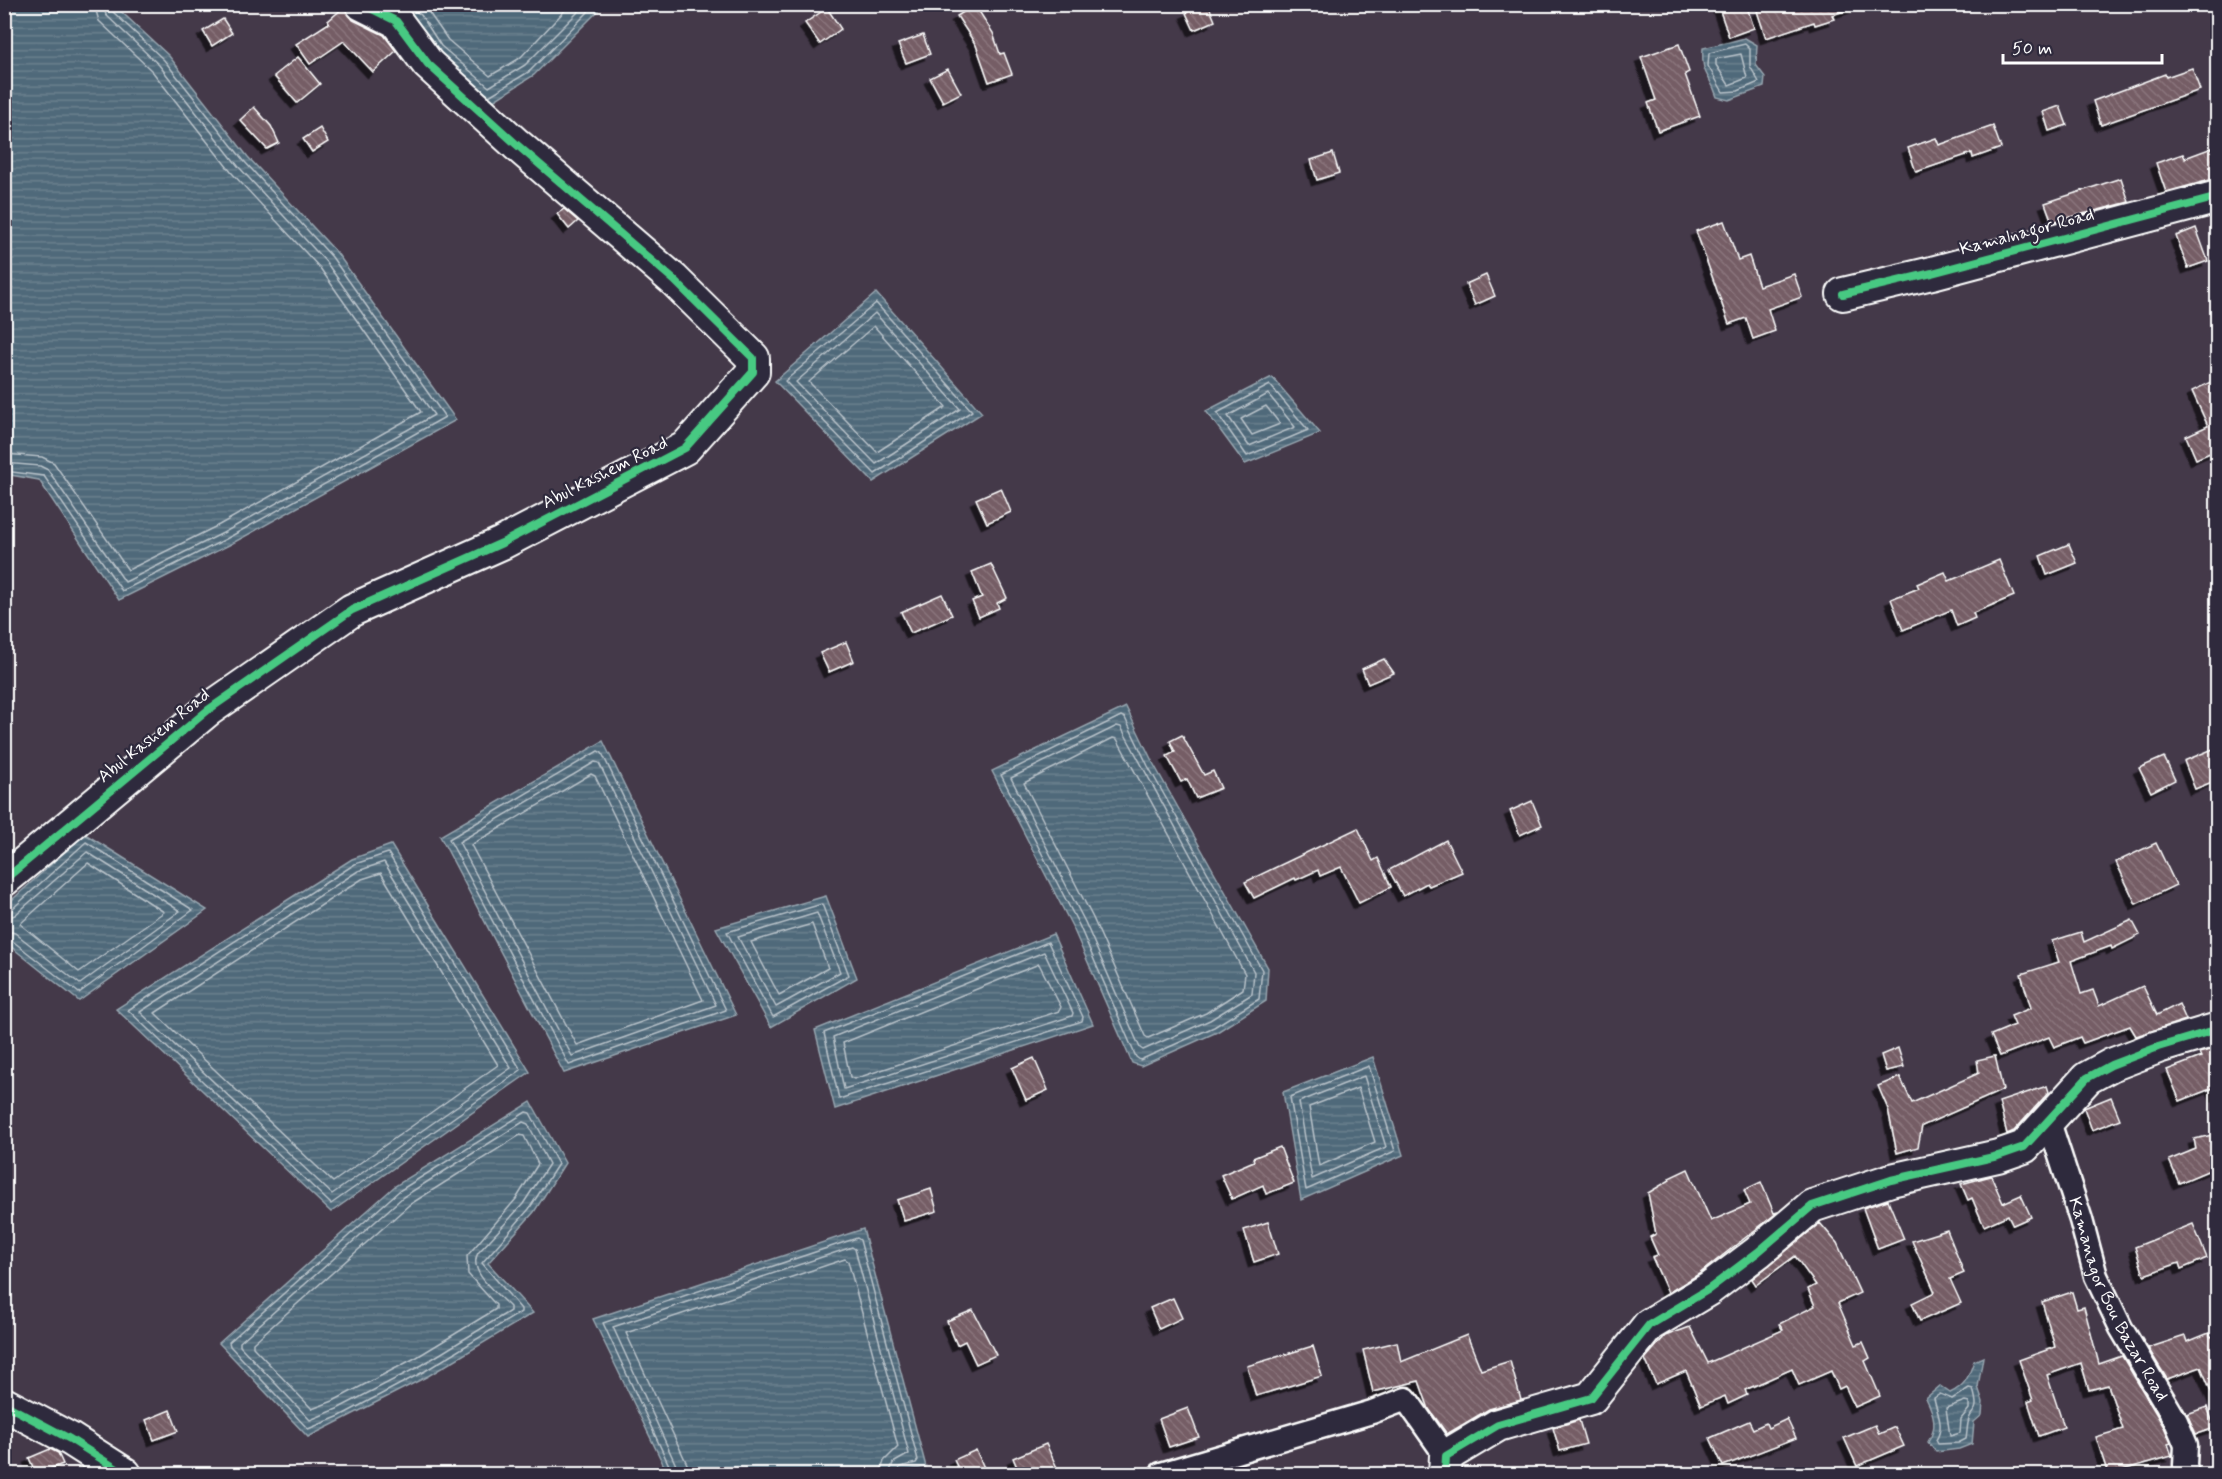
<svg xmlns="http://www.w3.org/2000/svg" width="2222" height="1479" font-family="Mynerve,sans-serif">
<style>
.water{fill:url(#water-rules);stroke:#96a5af;stroke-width:1.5}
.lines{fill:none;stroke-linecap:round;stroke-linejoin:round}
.shore{stroke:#b9c3ca;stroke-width:1.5}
.building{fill:url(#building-back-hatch);stroke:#fff;stroke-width:1.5;filter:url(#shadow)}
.street-casing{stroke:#fff;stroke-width:27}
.secondary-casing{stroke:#fff;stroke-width:36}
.street{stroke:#2f2a3d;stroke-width:22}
.secondary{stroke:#2f2a3d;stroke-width:32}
.cycleway-casing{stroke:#2f2a3d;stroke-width:11}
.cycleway{stroke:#46c982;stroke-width:8}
.labels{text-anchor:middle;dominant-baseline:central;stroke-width:4.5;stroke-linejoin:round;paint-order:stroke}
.street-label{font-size:18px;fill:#fff;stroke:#2f2a3d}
</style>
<defs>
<pattern id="water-rules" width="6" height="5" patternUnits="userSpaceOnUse" patternTransform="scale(1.5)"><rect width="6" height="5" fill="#50697a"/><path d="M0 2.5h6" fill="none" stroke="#6a808e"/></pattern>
<pattern id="building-back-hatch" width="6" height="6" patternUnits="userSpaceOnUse" patternTransform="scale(1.5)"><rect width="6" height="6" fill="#755d65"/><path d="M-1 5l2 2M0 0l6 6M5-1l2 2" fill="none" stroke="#8a757c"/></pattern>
<filter id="shadow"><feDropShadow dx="-5.5" dy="5.5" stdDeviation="0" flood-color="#0009"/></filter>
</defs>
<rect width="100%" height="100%" fill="#443949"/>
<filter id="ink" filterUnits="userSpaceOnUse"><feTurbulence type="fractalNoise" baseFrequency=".0167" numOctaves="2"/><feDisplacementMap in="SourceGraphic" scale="12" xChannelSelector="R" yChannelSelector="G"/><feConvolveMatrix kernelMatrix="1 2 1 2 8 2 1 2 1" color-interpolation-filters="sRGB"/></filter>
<g filter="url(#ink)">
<g class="water">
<polygon points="5,4 114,5 169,56 248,157 337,253 456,420 229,545 119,600 39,480 5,474"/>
<polygon points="592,4 598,11 534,75 487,105 381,5"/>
<path d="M1745 38 1757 45 1756 65 1765 77 1764 87 1729 100 1717 97C1710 73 1701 77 1703 48Z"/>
<polygon points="876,293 982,413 873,482 775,381"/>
<polygon points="1272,377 1320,433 1245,464 1206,411"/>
<polygon points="1126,707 1153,763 1268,968 1266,1001 1217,1032 1141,1066 1132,1063 1073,928 992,771"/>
<polygon points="603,741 736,1015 564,1073 440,836"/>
<polygon points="85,834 207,910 79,1001 5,942 4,907"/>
<polygon points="391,845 530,1072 331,1212 116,1009 352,859"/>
<polygon points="826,896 857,978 771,1027 716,928"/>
<polygon points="1053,934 1093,1024 835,1109 815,1030"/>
<polygon points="1373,1057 1403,1155 1301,1200 1283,1092"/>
<polygon points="531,1102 565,1163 534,1212 488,1263 533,1313 428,1376 308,1437 219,1343 395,1186"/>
<polygon points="863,1229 926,1467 889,1474 668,1474 593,1319"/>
<path d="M1983 1357 1978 1387 1983 1402 1982 1415 1974 1422 1972 1444 1959 1449 1936 1452 1928 1442C1938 1427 1934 1414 1926 1398L1940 1386 1950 1393C1966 1385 1968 1378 1974 1361Z"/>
</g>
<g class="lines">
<g class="shore">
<polyline points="406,4 421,15 441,46 489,87 525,65 580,10 580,4"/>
<polyline points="423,4 448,40 490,76 520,58 571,4"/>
<polygon points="1745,44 1750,49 1750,66 1759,82 1738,91 1723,92 1708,66 1709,53"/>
<polygon points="1741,54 1747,78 1729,85 1716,65 1716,59"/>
<polyline points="489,96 530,71 588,12 588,4"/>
<polygon points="876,303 972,411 875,474 785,381"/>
<polygon points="875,313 960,409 876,464 796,382"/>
<polygon points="874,326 946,407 877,452 809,382"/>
<polygon points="1270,385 1308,430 1247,456 1217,413"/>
<polygon points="1268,394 1295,427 1249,446 1228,416"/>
<polygon points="1266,406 1280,424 1252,435 1241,419"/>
<polyline points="4,454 42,457 54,463 128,570 219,525 421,412 320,268 231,172 152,71 99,21 94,4"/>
<polyline points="4,463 40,466 48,470 125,582 223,533 434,415 326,262 238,166 159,65 106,15 103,4"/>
<polyline points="4,471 44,476 122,591 226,539 445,417 332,257 244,161 164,60 112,11 110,4"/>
<polygon points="1121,716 1125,718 1148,766 1262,970 1259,999 1214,1027 1140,1060 1136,1057 1079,925 1001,775"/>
<polygon points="1117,726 1121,727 1254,972 1252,994 1210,1020 1143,1050 1140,1048 1085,922 1011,778"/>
<polygon points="1113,738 1117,739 1245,974 1243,989 1206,1013 1148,1038 1145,1036 1093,918 1024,783"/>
<polygon points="598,751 602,753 726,1010 569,1065 449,839"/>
<polygon points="595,762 599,763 716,1005 572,1056 459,842"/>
<polygon points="591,774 595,776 703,1000 577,1045 471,845"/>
<polygon points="388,853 521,1070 331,1204 128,1010 355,864"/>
<polygon points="384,862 511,1068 332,1194 140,1012 358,871"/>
<polygon points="88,863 164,912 79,972 20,924"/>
<polygon points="381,873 498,1065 333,1182 155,1013 362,879"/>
<polygon points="822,904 849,975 773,1017 727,932"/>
<polyline points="4,911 11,910 86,842 193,910 79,993 10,939 4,938"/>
<polygon points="817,913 840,972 776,1007 738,937"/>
<polyline points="4,919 15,915 87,852 180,911 80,984 15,933 4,930"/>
<polygon points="812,924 828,968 779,995 751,942"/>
<polygon points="1048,942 1083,1017 1082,1021 839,1099 824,1033"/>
<polygon points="1044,952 1073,1013 1072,1016 844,1089 833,1037"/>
<polygon points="1039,964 1061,1007 1059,1011 854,1079 850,1077 843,1043"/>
<polygon points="1369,1066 1395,1151 1306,1190 1290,1097"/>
<polygon points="1364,1076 1386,1147 1312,1179 1299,1102"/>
<polygon points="1358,1088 1375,1142 1319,1166 1309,1107"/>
<polygon points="526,1112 530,1113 558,1164 529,1209 482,1263 521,1309 521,1312 425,1371 340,1416 308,1429 230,1346 229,1342 399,1191"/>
<path d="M523 1122 528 1124 549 1164 523 1204 478 1253C467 1272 498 1294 510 1307V1311L422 1365 337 1409 310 1420 240 1346V1342L403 1197Z"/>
<polygon points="520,1135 524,1136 538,1164 516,1199 467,1256 468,1274 496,1305 496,1309 417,1357 333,1401 312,1409 253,1347 253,1343 409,1205"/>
<path d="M1969 1388 1973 1389C1981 1417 1971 1406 1968 1423 1967 1428 1967 1434 1966 1439L1958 1443 1938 1444 1936 1440C1945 1426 1937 1413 1934 1398L1940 1394 1952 1399Z"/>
<polygon points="1965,1401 1969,1402 1969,1409 1961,1419 1960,1433 1950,1436 1946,1408"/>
<polyline points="673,1474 603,1323 857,1238 860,1240 918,1460 916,1463 900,1467 897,1474"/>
<polyline points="680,1474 613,1327 852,1247 855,1249 909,1454 893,1463 889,1474"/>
<polyline points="689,1474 687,1464 626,1333 845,1259 848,1261 898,1447 884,1461 880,1474"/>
</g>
</g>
<g class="building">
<polygon points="1204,4 1208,4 1215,21 1194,30 1186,13"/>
<polygon points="1728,4 1746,4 1754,28 1729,37 1719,8"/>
<polygon points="1775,4 1855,4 1856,7 1832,15 1834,19 1815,25 1814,22 1766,38 1757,11"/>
<polygon points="975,5 993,33 1000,54 1004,53 1012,74 989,82 976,45 957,16"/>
<polygon points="344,7 353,20 384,35 396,51 373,72 344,41 310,64 296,44 329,23 328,21"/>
<polygon points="827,8 841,29 820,44 805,23"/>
<polygon points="223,19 232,33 212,46 203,31"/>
<polygon points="923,35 930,54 906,63 898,44"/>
<polygon points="1679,44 1689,72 1685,74 1700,116 1658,131 1648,103 1656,100 1641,57"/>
<polygon points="298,57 320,84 297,103 274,76"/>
<polygon points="2192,68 2200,90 2101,125 2093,101 2165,74 2166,77"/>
<polygon points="948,69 961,93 943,102 930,78"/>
<polygon points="2060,106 2067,125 2049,131 2043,112"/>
<polygon points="254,107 271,126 279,143 267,149 240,120"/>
<polygon points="1993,126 2001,148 1973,158 1972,153 1916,172 1908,148 1936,138 1939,145"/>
<polygon points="320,128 328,142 312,152 303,139"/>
<polygon points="2217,146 2217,178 2166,192 2156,163 2183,154 2185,158"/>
<polygon points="1333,153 1339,173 1317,180 1311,160"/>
<polygon points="2121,178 2129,202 2052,222 2045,203"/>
<polygon points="564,209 578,221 569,229 557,214"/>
<polygon points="1724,221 1738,260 1749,256 1759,286 1794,274 1802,297 1768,309 1775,331 1753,339 1746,318 1729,324 1696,231"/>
<polygon points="2196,228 2208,261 2188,268 2176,236"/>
<polygon points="1486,275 1495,296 1475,305 1466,284"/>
<polygon points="2217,379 2217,450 2196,459 2186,436 2208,426 2192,391"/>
<polygon points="1001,488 1011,512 987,523 976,499"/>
<polygon points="2069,544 2077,563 2047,575 2040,556"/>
<polygon points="1999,560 2014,596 1973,613 1975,618 1957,626 1951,610 1903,630 1891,599 1919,588 1917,584 1945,572 1949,581"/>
<polygon points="991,564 1007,598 997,603 999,608 979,617 972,601 982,597 972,572"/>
<polygon points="942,594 952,615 911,633 901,612"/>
<polygon points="846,642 854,661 829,672 820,653"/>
<polygon points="1384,659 1394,673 1368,684 1362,669"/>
<polygon points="1182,735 1204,775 1213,771 1221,788 1196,798 1187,779 1181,782 1167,756 1175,752 1170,741"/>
<polygon points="2213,749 2217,761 2217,780 2195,789 2184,761"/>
<polygon points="2164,757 2175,780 2151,792 2139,768"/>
<polygon points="1532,801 1542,825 1520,835 1510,811"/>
<polygon points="1358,828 1373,861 1378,858 1391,887 1359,903 1341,867 1320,876 1318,870 1296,880 1295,878 1254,898 1245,882"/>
<polygon points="1446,840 1462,872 1429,886 1427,883 1403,896 1389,870"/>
<polygon points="2156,843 2176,885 2136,904 2116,862"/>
<polygon points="2132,920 2140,935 2112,949 2111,946 2071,961 2081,994 2093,990 2099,1006 2143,986 2157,1015 2179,1004 2186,1020 2136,1036 2130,1026 2083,1043 2080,1037 2054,1047 2049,1037 2000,1056 1991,1035 2015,1025 2011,1016 2031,1008 2021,974 2059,962 2052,941 2081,932 2084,942"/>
<polygon points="1898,1048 1904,1067 1886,1071 1881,1055"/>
<polygon points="2217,1048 2217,1096 2213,1088 2180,1101 2167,1070 2201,1057 2199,1053"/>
<polygon points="1995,1056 2003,1090 1922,1126 1918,1147 1897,1153 1888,1109 1878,1086 1900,1077 1912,1103 1979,1073 1977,1060"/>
<polygon points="1034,1058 1048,1090 1026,1100 1012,1068"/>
<polygon points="2047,1086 2049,1092 2014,1131 2007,1134 1999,1102"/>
<polygon points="2111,1097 2120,1119 2092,1130 2084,1108"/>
<polygon points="2217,1134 2217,1167 2179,1183 2169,1160 2196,1149 2194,1139"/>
<polygon points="1280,1147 1294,1183 1266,1194 1263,1185 1232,1199 1221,1175 1254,1161 1253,1158"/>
<polygon points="1688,1169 1711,1221 1750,1204 1744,1190 1761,1182 1774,1213 1778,1212 1699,1274 1668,1293 1652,1257 1658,1255 1650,1237 1656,1234 1648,1193 1670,1180 1669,1178"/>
<polygon points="1991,1176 2003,1203 2021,1195 2031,1217 2013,1225 2008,1215 1984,1226 1972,1198 1968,1200 1961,1184"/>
<polygon points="931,1189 937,1211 904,1221 897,1200"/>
<polygon points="1888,1200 1904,1239 1878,1249 1863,1208"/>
<polygon points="1268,1222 1278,1254 1254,1262 1244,1230"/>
<polygon points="1820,1223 1837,1243 1860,1293 1838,1303 1856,1345 1863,1342 1870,1358 1865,1361 1880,1396 1855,1407 1845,1386 1839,1389 1831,1371 1799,1385 1792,1369 1745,1390 1747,1395 1728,1404 1725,1396 1701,1406 1686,1371 1656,1384 1645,1359 1665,1336 1690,1327 1708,1363 1783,1330 1779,1324 1815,1306 1808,1289 1816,1285 1795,1256 1756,1285 1752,1279"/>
<polygon points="2193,1224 2207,1258 2181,1269 2179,1263 2144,1275 2135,1247"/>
<polygon points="1947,1230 1964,1273 1950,1279 1961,1303 1920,1321 1912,1303 1935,1292 1912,1241"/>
<polygon points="2072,1292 2077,1309 2084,1307 2099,1364 2122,1356 2164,1427 2171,1443 2168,1444 2172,1456 2108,1474 2096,1437 2123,1429 2108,1385 2089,1390 2081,1363 2047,1375 2064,1427 2039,1436 2028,1402 2033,1400 2019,1360 2055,1347 2042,1302"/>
<polygon points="1173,1298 1182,1318 1159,1329 1150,1308"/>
<polygon points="973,1310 996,1355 976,1364 965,1341 957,1345 947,1321"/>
<polygon points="2209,1333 2211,1337 2217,1334 2217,1405 2201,1367 2167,1379 2148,1348 2185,1336 2187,1342"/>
<polygon points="1467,1335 1481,1370 1510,1361 1521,1400 1489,1409 1447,1434 1429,1409 1419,1381 1373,1392 1363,1350 1397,1342 1401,1362"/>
<polygon points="1313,1346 1322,1376 1256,1396 1247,1366"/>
<polygon points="2207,1407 2215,1428 2196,1434 2187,1414"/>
<polygon points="1188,1408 1199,1437 1169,1447 1159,1419"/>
<polygon points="170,1410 178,1431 154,1440 146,1420"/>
<polygon points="1787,1419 1796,1438 1723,1466 1710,1438 1749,1421 1753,1429 1766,1423 1768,1428"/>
<polygon points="1579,1420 1586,1444 1560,1451 1553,1428"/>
<polygon points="1875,1425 1879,1434 1895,1427 1904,1446 1857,1466 1844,1438"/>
<polygon points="1046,1444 1060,1474 1020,1474 1013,1458"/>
<polygon points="50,1449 58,1453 63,1464 36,1474 29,1458"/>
<polygon points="976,1450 985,1470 974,1474 961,1474 954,1460"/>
</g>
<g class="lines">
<g class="street-casing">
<g id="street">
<path id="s1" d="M2048 1119 2081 1220 2096 1276 2121 1328 2176 1421 2186 1445 2185 1465 2187 1474"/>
<polyline points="1161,1474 1372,1412 1406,1399 1446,1456"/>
</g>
</g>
<g class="secondary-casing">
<g id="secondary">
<polyline points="1843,294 1932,273 2218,197"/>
<polyline points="4,880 208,710 352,610 502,543 685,448 753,372 753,358 674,280 516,144 428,64 396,21 362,4"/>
<polyline points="4,1404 70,1439 125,1474"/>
<polyline points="1445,1474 1446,1456 1498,1425 1591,1398 1649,1325 1709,1289 1758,1252 1812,1206 1891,1180 1998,1156 2024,1147 2087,1078 2111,1065 2158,1047 2218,1029"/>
</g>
</g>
<use href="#street" class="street"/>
<use href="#secondary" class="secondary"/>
<g class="cycleway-casing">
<g id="cycleway">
<polyline points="1843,294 1932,273 2218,197"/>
<polyline points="4,880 208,710 352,610 502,543 685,448 753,372 753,358 674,280 516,144 428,64 396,21 362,4"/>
<polyline points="4,1404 70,1439 125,1474"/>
<polyline points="1445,1474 1446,1456 1498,1425 1591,1398 1649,1325 1709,1289 1758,1252 1812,1206 1891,1180 1998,1156 2024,1147 2087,1078 2111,1065 2158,1047 2218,1029"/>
</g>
</g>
<use href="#cycleway" class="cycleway"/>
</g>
</g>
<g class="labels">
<g class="street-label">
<text transform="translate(2027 232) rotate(-15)">Kamalnagor Road</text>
<text transform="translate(605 473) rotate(-27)">Abul Kashem Road</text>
<text transform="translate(154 736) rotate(-39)">Abul Kashem Road</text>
<text stroke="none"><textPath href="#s1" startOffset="194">Kamanagor Bou Bazar Road</textPath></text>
</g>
</g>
<rect width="2222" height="1479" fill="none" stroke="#2f2a3d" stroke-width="24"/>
<rect x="12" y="12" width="2198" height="1455" fill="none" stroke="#fff" stroke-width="2" filter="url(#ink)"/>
<path d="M2003 54v9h159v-9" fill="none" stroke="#ffffff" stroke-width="3"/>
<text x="2012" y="54" font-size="18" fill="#ffffff" stroke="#2f2a3d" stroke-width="4.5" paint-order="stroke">50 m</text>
</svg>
